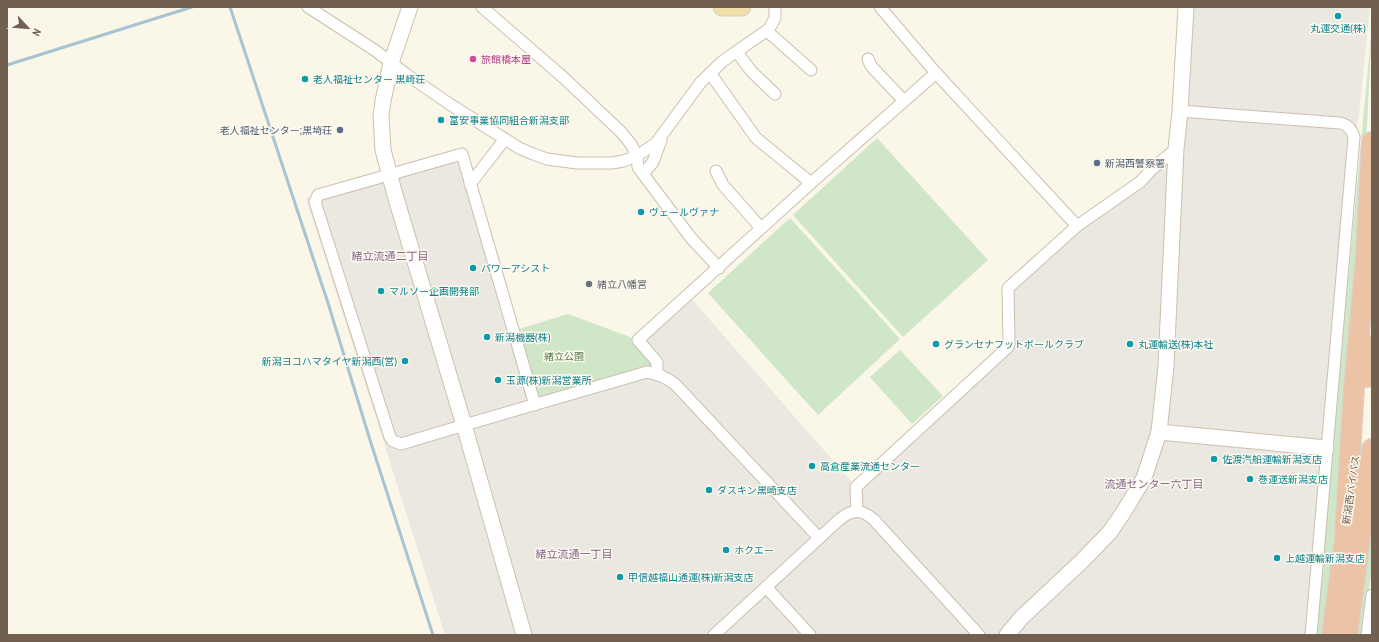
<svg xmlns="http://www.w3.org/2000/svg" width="1379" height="642" font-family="'Archivo Narrow','Noto Sans JP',sans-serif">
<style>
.industrial{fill:#ebe7e1}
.green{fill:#cfe6c8}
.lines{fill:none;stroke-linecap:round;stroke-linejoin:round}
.stream{stroke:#a6c4d2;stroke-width:3}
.street-casing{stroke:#cbbfaf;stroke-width:13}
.secondary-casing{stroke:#cdc0ad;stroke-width:17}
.primary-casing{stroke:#d7d2ce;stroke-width:19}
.highway-casing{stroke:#d7d2ce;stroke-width:22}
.street{stroke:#fff;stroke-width:11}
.secondary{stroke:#fff;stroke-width:15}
.primary{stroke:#f1e1a8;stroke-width:17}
.highway{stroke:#edc3a6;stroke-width:20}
.culture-dot{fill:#0f9aa8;stroke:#fdf9ee;stroke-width:1.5}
.hotel-dot{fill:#d1479c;stroke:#fdf9ee;stroke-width:1.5}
.service-dot{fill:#5c6f8a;stroke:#fdf9ee;stroke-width:1.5}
.worship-dot{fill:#6b7280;stroke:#fdf9ee;stroke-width:1.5}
.labels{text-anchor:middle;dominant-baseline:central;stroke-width:3;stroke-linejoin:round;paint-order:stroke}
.culture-label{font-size:10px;fill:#0d838f;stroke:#fdf9ee;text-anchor:start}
.hotel-label{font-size:10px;fill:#b23c85;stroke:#fdf9ee;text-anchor:start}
.service-label{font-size:10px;fill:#4e5e75;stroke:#fdf9ee;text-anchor:end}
.worship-label{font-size:10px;fill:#5b616d;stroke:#fdf9ee;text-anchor:start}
.park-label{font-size:10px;fill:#527b4b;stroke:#fdf9ee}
.street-label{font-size:10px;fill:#71604f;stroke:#fdf9ee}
.neighbourhood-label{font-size:11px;fill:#86668d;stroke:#fdf9ee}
</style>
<rect width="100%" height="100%" fill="#faf6e8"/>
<polygon class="industrial" points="1186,7 1370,7 1359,114 1354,143 1311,635 445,635 306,198 394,175 462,154 535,405 638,340 688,295 856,487 1008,347 1008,288 1176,149"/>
<g class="green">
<polygon points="1372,25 1363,205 1339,485 1324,635 1315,635"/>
<polygon points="877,138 988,260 903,337 793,215"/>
<polygon points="790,218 900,339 818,415 708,293"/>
<polygon points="568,314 638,340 657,362 657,374 534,404 513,331"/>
<polygon points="900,350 943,396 912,424 870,377"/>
<polygon points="1372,536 1372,567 1363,635 1356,635 1363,572"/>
</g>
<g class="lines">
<g class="stream">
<polyline points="230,7 328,303 370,440 433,635"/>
<polyline points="7,65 192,7"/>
</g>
<g class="street-casing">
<g id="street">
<polyline points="308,7 376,51 406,74 451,105 519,148 533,154 547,159 577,163 612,163 623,161 637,156 656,143 701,82 723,61 769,29 775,18 775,7"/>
<polyline points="482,7 564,78 620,131 631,144 637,156 638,167 643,174"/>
<polyline points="880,7 936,73 1077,226"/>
<polyline points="767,31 811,70"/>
<polyline points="737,52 751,71 775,94"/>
<polyline points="868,59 871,66 904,101"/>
<polyline points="710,73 756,138 811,183"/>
<path d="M1180 111 1340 123C1348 125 1352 129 1354 137L1311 635"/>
<polyline points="661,140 653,162 643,174 691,238 719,268"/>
<polyline points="716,171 723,185 761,228"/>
<polyline points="470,184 505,139"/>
<polyline points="657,374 657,362 638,340 811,183 936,73"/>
<path d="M535 405 462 154 318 195 315 202 390 437 393 441 401 444C483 419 565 396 647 372 658 374 666 377 675 384L819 538"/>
<polyline points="857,511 856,487 1008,347 1009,344 1008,288 1077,226 1140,182 1152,169 1176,149"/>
<polyline points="766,587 810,635"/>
<path d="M714 635 840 519C853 509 862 509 874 520L979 635"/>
<polyline points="1367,635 1372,595"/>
</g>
</g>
<g class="secondary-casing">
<g id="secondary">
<polyline points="410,7 391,63 383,101 381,116 383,150 395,195 464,425 524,635"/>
<polyline points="1159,432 1326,448"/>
<polyline points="1007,635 1021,618 1082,561 1110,532 1123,513 1144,478 1159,432 1166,366 1176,149 1180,111 1186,7"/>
</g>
</g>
<g class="primary-casing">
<polyline id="primary" points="722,7 742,7"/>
</g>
<g class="highway-casing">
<g id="highway">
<polyline points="1367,377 1372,346"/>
<polyline points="1345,536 1354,388 1366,258 1372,142"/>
<polyline points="1332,635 1347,524"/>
<polyline points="1347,635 1372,449"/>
</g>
</g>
<use href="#street" class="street"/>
<use href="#secondary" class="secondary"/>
<use href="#primary" class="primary"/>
<use href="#highway" class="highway"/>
</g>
<g class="culture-dot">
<circle cx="1338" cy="16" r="4"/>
<circle cx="305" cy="79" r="4"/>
<circle cx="441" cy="120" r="4"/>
<circle cx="641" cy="212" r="4"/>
<circle cx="473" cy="268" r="4"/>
<circle cx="381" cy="291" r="4"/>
<circle cx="487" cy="337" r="4"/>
<circle cx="936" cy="344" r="4"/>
<circle cx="1130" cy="344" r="4"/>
<circle cx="405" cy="361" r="4"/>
<circle cx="498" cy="380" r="4"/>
<circle cx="1214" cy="459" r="4"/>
<circle cx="812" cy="466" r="4"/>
<circle cx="1250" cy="479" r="4"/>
<circle cx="709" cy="490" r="4"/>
<circle cx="726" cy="550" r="4"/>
<circle cx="1277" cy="558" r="4"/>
<circle cx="620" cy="577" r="4"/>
</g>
<circle class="hotel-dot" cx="473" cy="59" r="4"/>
<g class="service-dot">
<circle cx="340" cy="130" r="4"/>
<circle cx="1097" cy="163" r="4"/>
</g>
<circle class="worship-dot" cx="589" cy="284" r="4"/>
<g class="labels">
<g class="culture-label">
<text x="1338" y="28" text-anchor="middle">丸運交通(株)</text>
<text x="313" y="79">老人福祉センター 黒崎荘</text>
<text x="449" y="120">富安事業協同組合新潟支部</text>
<text x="649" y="212">ヴェールヴァナ</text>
<text x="481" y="268">パワーアシスト</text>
<text x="389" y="291">マルソー企画開発部</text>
<text x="495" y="337">新潟機器(株)</text>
<text x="944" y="344">グランセナフットボールクラブ</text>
<text x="1138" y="344">丸運輸送(株)本社</text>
<text x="397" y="361" text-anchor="end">新潟ヨコハマタイヤ新潟西(営)</text>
<text x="506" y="380">玉源(株)新潟営業所</text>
<text x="1222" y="459">佐渡汽船運輸新潟支店</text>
<text x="820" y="466">高倉産業流通センター</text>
<text x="1258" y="479">巻運送新潟支店</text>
<text x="717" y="490">ダスキン黒崎支店</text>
<text x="734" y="550">ホクエー</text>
<text x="1285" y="558">上越運輸新潟支店</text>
<text x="628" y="577">甲信越福山通運(株)新潟支店</text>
</g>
<g class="hotel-label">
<text x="481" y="59">旅館橋本屋</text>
</g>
<g class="service-label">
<text x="332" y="130">老人福祉センター;黒埼荘</text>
<text x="1105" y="163" text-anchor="start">新潟西警察署</text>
</g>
<g class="worship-label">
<text x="597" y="284">緒立八幡宮</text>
</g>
<g class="park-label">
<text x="564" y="356">緒立公園</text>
</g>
<g class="street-label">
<text transform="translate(1351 490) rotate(-82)">新潟西バイパス</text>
</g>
<g class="neighbourhood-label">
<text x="390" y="256">緒立流通二丁目</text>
<text x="1154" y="484">流通センター六丁目</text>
<text x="574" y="554">緒立流通一丁目</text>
</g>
</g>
<rect width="1379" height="642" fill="none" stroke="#71604f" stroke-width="16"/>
<g transform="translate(28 28) rotate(116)" stroke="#fdf9ee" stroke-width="3" paint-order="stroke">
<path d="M0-3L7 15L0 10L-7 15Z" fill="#71604f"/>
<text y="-6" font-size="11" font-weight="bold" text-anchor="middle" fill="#71604f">N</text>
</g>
</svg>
